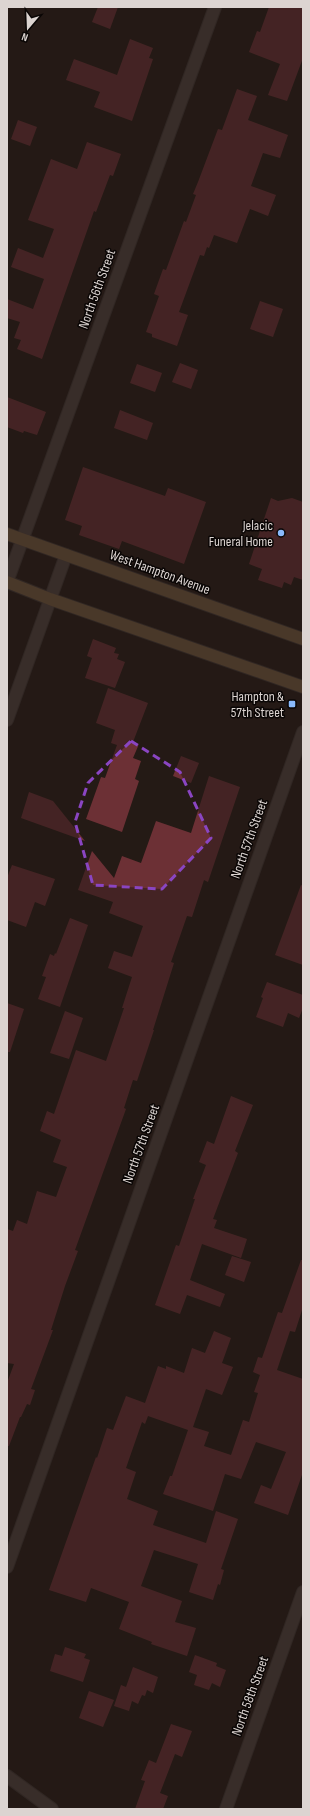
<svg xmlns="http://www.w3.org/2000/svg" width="310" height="1816" font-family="'Sofia Sans Condensed',sans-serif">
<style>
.building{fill:#6c3035}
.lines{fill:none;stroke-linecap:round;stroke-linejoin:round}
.street-casing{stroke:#3f3734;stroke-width:14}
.secondary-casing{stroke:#3f3734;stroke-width:14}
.street{stroke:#514540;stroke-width:12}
.secondary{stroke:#765d40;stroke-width:12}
.marked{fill:none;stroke:#8a45c2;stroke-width:3;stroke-dasharray:8 5;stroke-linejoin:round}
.poi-dot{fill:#8abafc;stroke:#0a0605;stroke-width:1.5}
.labels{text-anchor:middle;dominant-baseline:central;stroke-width:3;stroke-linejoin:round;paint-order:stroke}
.street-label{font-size:14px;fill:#dcd4d1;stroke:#0a0605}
.poi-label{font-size:14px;fill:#dcd4d1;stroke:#0a0605;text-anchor:end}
</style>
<rect width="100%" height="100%" fill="#241a15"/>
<g class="building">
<polygon points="98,7 118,7 110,29 92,22"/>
<polygon points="269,7 303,7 303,58 287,101 268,95 280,64 249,52 257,31 260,32"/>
<polygon points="130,39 153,48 149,58 153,59 132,121 94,107 100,92 66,80 74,59 117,75"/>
<polygon points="237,89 257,96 248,120 288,135 280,158 263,153 251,186 276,195 268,216 250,209 237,243 214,235 209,248 207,247 204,256 200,255 179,312 188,315 177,346 152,337 152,334 146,332 159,296 154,294 163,269 166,270 184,221 186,222 196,195 193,194 198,182 218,129 222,130"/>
<polygon points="18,120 37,127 30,146 11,139"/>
<polygon points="87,142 121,154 113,176 110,175 96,212 94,211 42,359 17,349 21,340 14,338 20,322 7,318 7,299 33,309 44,279 11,267 18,248 43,258 54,229 28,220 51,159 77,169"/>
<polygon points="260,301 283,309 273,337 250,329"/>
<polygon points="180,363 198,370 191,389 172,382"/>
<polygon points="137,364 162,373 155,392 130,383"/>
<polygon points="7,397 46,412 37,435 24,431 23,433 7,427"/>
<polygon points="120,410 153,423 147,440 114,428"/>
<polygon points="83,467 165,496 168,488 206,502 184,564 122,541 119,549 79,535 82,526 65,520"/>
<polygon points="271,498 278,501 292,498 303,502 303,580 294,577 291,585 284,582 282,588 258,580 262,569 249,564"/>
<polygon points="93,639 116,648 114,653 119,654 117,659 125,662 115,688 85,678 92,658 87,656"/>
<polygon points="108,688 148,703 133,742 139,744 133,758 141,761 135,779 139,781 122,832 86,819 101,777 105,778 117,745 111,743 115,730 96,723"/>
<polygon points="181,756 199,763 191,783 173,776"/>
<polygon points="209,776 240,787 208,882 204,880 192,917 187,916 171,962 174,963 153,1030 154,1030 137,1081 133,1080 124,1108 126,1109 75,1250 78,1251 65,1286 51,1330 53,1330 31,1389 35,1390 30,1405 27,1404 21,1417 20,1417 9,1446 7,1446 7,1383 14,1364 7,1363 7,1229 13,1231 17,1220 27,1224 37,1191 56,1197 67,1167 53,1162 61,1140 40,1131 47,1111 54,1114 76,1050 106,1061 124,1008 122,1008 132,977 108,968 114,951 132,957 143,926 109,913 113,902 78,890 92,851 114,878 122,856 141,863 156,821 191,833"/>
<polygon points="29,792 53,801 85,841 21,818"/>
<polygon points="12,865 55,879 45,906 35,902 26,927 7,920 7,878"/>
<polygon points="301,885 303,886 303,965 275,955"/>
<polygon points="70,918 88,925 60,1007 38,999 46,977 42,976 50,954 54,956 55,953 56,954"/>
<polygon points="267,982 303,995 303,1008 299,1018 288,1013 283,1027 256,1017 263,998 261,997"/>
<polygon points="7,1003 24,1009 10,1052 7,1052"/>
<polygon points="65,1011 83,1018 69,1059 50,1053"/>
<polygon points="231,1096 253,1105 235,1151 238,1153 213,1219 217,1220 214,1228 247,1239 241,1258 202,1244 190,1280 225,1294 220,1307 187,1295 180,1314 155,1305 176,1245 179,1246 195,1199 193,1199 206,1165 199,1162 207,1141 214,1144"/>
<polygon points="232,1256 251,1262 244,1282 225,1275"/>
<polygon points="301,1260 303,1260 303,1307 295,1332 290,1331 277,1370 303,1379 303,1472 288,1515 254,1503 261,1485 271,1489 286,1452 256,1442 241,1479 225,1474 213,1511 163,1494 170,1476 172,1476 188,1430 148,1416 145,1424 142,1422 126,1468 136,1472 127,1499 158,1511 153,1525 206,1543 216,1511 238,1519 221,1569 224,1570 220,1585 218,1584 213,1600 189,1592 198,1564 154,1550 141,1586 182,1601 175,1622 196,1628 187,1656 151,1644 152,1642 119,1629 129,1602 91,1588 86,1602 49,1590 96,1457 97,1458 107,1428 113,1430 126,1396 145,1403 158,1366 166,1369 166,1366 184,1373 192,1348 205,1353 214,1331 231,1338 222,1363 233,1367 222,1395 206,1389 193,1427 209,1432 204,1446 231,1455 243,1420 249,1422 258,1393 254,1392 260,1375 253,1372 258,1357 262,1358 278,1312 282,1313"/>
<polygon points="65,1647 86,1654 84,1658 90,1660 83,1682 50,1671 55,1654 62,1656"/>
<polygon points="195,1655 217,1663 216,1666 226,1670 220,1687 212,1683 209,1690 194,1685 197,1675 189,1672"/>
<polygon points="133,1667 158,1677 153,1693 147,1690 145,1696 142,1695 138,1704 132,1701 129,1711 114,1706 121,1685 126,1687"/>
<polygon points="89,1691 114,1700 103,1727 79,1718"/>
<polygon points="171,1724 192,1731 182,1757 175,1754 160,1793 168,1796 163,1809 135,1809 145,1781 141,1780 149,1760 156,1763"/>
</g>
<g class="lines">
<g class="street-casing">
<g id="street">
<polyline points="7,582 215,7"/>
<polyline points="7,720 66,555"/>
<polyline points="7,1567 303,732"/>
<polyline points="7,1776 52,1809"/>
<polyline points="226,1809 303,1592"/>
</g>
</g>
<g class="secondary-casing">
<g id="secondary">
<polyline points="7,534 303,639"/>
<polyline points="7,582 50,599 303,687"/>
</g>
</g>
<use href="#street" class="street"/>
<use href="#secondary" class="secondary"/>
</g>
<path d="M0 0H310V1816H0ZM131 741 180 772 211 838 162 889 93 885 75 822 88 783Z" fill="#241a15" fill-opacity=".55" fill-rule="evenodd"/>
<path class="marked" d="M131 741 180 772 211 838 162 889 93 885 75 822 88 783Z"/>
<g class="poi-dot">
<circle cx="281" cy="533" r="4"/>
<rect x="288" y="700" width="8" height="8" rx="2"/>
</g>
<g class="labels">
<g class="street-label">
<text transform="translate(97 289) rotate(-70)">North 56th Street</text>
<text transform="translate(160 572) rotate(20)">West Hampton Avenue</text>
<text transform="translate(249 839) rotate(-70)">North 57th Street</text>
<text transform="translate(141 1144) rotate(-70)">North 57th Street</text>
<text transform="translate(250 1696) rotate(-70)">North 58th Street</text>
</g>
<g class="poi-label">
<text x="273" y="525">Jelacic<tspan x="273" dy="16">Funeral Home</tspan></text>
<text x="284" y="696">Hampton &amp;<tspan x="284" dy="16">57th Street</tspan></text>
</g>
</g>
<rect width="310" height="1816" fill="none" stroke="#dcd4d1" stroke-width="16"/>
<g transform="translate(28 28) rotate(199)" stroke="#0a0605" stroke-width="3" paint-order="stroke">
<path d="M0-3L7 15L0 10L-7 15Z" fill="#dcd4d1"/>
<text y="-6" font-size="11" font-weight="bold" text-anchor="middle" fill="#dcd4d1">N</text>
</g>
</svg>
